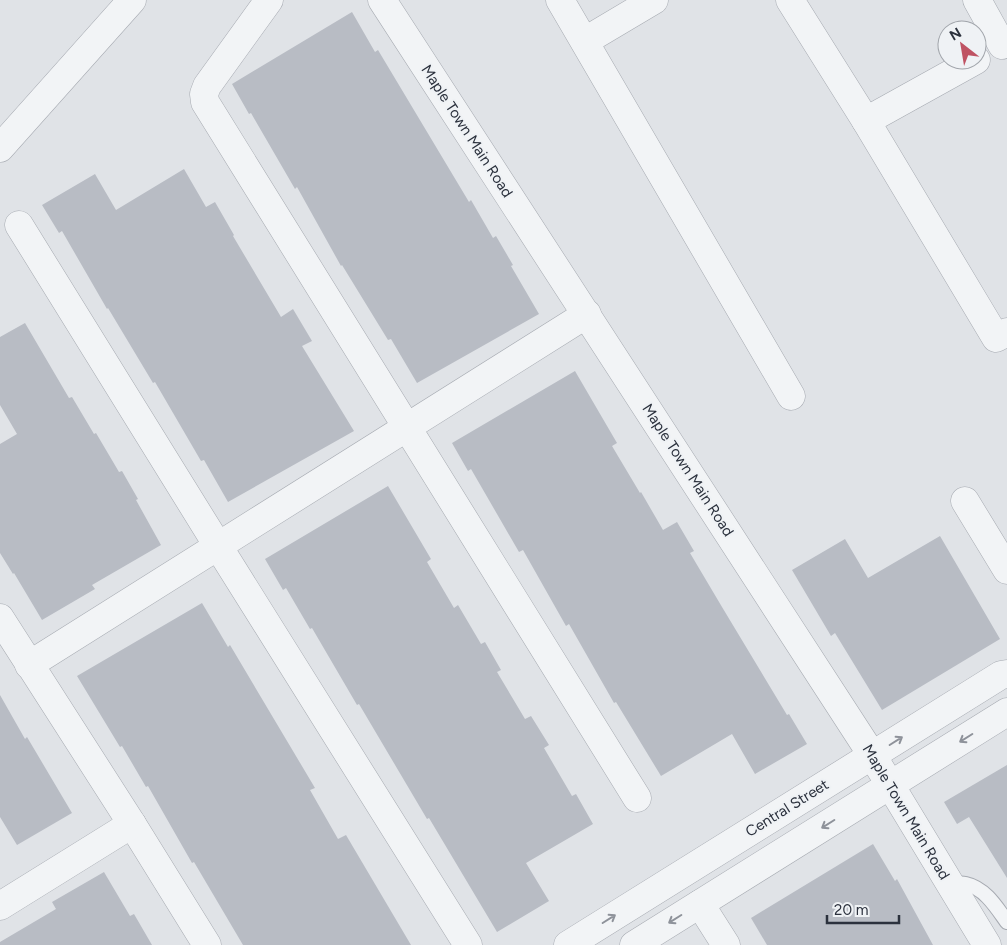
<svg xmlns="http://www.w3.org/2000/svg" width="1007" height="945" font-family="Figtree,sans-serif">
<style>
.building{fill:#b8bcc4}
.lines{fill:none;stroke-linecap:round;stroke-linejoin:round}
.service-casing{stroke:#a6aab1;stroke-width:16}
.minor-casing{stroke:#a6aab1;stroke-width:29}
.service{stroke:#f2f4f6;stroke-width:14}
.minor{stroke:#f2f4f6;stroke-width:28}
.oneway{stroke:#8e929a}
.labels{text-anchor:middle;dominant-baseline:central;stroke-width:4;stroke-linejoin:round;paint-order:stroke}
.street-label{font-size:15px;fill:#2b313d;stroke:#eff2f5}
</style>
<rect width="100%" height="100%" fill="#e0e3e7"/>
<g class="building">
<polygon points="352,12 375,52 378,50 469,202 471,200 493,238 496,236 513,265 511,266 539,314 417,383 391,339 388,340 342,265 341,266 297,187 295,189 251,113 249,114 232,84"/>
<polygon points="184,169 206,207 215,202 234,235 233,236 281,317 293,309 312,341 302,346 354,431 228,502 204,460 201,461 155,382 153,383 108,308 107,309 62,231 59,233 42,205 95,174 116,210"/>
<polygon points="25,323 69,398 72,397 94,434 96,433 119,472 122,471 138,499 136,500 161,545 92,585 95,589 42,620 14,573 13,574 0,553 0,444 17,434 0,405 0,337"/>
<polygon points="575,371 617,443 612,446 640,493 641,492 663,530 677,522 694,551 690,553 722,607 787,715 789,714 807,744 755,774 732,734 661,776 616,702 614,703 569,624 566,626 523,550 519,552 471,469 468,471 452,443"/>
<polygon points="388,486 431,559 427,562 454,608 458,605 481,644 485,642 501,670 497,672 525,719 531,716 549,745 544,748 572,796 576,794 593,824 526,863 549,901 497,932 429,818 427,819 359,704 357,705 312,628 310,629 286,588 283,590 265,559"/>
<polygon points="940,536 1000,639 882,710 835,633 831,636 792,570 845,539 868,578"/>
<polygon points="202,603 228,647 230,645 315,788 310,790 338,839 346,835 411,945 243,945 194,862 192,863 148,786 146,787 122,746 120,747 77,676"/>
<polygon points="0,695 25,739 27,737 72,813 17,845 0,817"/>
<polygon points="1007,765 1007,878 969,817 957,824 944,802"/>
<polygon points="873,844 895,881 897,879 933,945 767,945 751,918"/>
<polygon points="104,872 130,916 134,914 152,945 0,945 0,942 56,909 52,902"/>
</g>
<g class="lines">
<g class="service-casing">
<path id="service" d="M950 884C955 884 961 883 966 884 985 888 997 908 1007 922"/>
</g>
<g class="minor-casing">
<g id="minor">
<polyline points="269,0 207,86 204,94 205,102 637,798"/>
<polyline points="382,0 872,755 987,945"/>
<polyline points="560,0 791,396"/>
<polyline points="790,0 866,121 996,338 1007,332"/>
<polyline points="977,0 1002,45"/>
<polyline points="585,41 654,0"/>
<polyline points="866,121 976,60"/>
<polyline points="0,148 132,0"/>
<polyline points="19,225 218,546 468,945"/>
<polyline points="965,501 1007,570"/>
<polyline points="0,618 132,824 207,945"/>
<polyline points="29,665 587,314"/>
<polyline points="700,904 726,945"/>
<polyline points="0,906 132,824"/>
<polyline points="568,945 1001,675 1007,674"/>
<polyline points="634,945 1007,712"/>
</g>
</g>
<use href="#service" class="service"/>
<use href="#minor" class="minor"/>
</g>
<defs><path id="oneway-shaft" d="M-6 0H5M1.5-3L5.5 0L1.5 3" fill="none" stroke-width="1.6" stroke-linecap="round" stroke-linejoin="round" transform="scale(1.25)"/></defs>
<g class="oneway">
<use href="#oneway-shaft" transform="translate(966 738) rotate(148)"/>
<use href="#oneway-shaft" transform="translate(896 741) rotate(-32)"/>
<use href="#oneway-shaft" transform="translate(828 824) rotate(148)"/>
<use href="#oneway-shaft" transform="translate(609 919) rotate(-32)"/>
<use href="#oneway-shaft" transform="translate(675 919) rotate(148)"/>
</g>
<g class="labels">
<g class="street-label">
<text transform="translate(467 131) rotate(57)">Maple Town Main Road</text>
<text transform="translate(688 470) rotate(57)">Maple Town Main Road</text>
<text transform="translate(787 808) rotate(-32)">Central Street</text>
<text transform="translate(906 812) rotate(59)">Maple Town Main Road</text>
</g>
</g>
<g transform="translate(962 45) rotate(329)"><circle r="24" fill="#eff2f5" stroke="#a1a5ab"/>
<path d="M0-4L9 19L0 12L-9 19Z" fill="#bf5363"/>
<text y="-8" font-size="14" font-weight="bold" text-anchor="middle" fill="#2b313d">N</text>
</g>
<path d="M827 915v8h72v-8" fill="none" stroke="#2b313d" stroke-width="2.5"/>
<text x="834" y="915" font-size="15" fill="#2b313d" stroke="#eff2f5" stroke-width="4" paint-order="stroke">20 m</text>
</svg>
